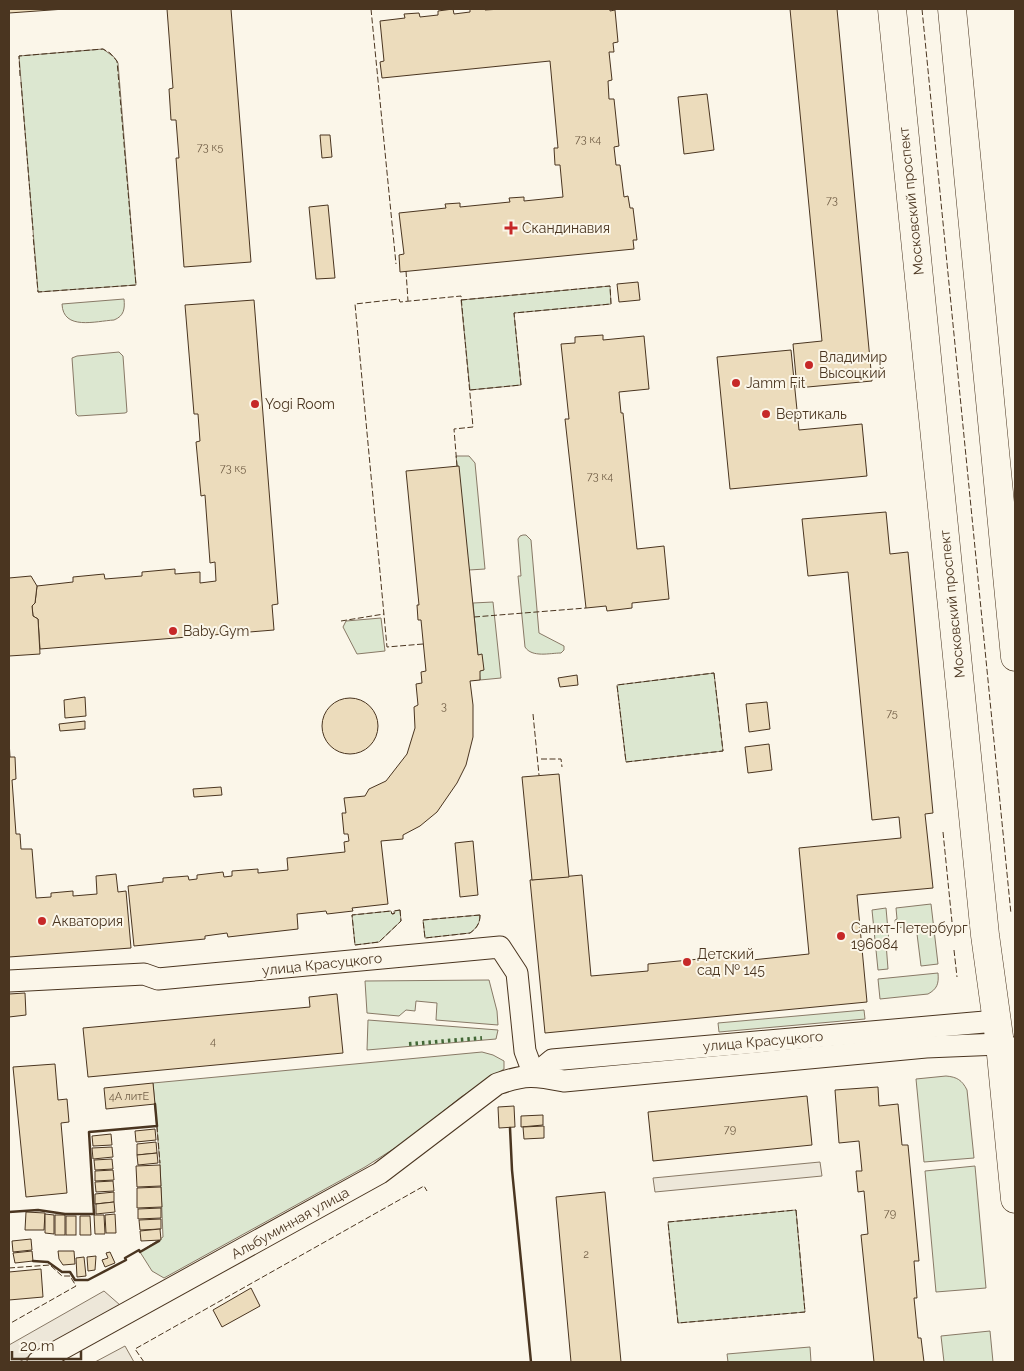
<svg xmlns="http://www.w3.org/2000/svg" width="1024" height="1371" font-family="Raleway,sans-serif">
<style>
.green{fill:#dce7d0;stroke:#887966}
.parking{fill:#ede7d9;stroke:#887966}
.building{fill:#ecdcbc;stroke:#4a3520}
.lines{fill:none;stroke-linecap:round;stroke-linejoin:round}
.street-casing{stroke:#4a3520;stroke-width:23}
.primary-casing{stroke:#4a3520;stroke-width:29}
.street{stroke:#fbf6e9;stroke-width:21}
.primary{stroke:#fbf6e9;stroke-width:28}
.hedge{stroke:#436837;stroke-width:4;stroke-dasharray:2.5 4;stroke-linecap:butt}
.fence{stroke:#4a3520;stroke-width:1;stroke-dasharray:6 2.5;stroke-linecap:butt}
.wall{stroke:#4a3520;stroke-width:2.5}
.poi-dot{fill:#c62828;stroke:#fbf6e9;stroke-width:2}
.labels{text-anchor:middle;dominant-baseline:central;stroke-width:4;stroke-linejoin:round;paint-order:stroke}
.number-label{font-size:11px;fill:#725f47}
.street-label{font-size:14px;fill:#4a3520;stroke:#fbf6e9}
.poi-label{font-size:14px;fill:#4a3520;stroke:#fbf6e9;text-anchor:start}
</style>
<rect width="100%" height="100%" fill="#fbf6e9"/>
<g class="green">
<polygon points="103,49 114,57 118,63 136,285 38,292 19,56"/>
<polygon points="610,286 611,304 514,313 521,385 470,390 461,300"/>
<path d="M124 299C125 309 124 316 114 320 96 321 63 331 62 304Z"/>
<polygon points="119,352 123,356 127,412 125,413 78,416 76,414 72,358 77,356"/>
<polygon points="456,456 469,456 475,463 485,569 469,570"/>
<path d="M523 535H526L531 540 539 633 564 646V650L561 653C550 653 532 658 525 647L518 576H521L518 539 520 536Z"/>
<polygon points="493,602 501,678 480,680 473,603"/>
<polygon points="381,618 385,651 357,654 343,627 346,621"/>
<polygon points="714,673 723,751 626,762 617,685"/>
<polygon points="931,904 938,964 921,966 916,926 896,928 895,920 897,919 896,908"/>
<polygon points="886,908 889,942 886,943 888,969 878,970 872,910"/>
<polygon points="400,910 401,921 379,942 355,945 352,915 391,911 392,914 394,914 394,911"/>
<path d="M480 915C480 923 477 928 470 933L425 938 423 920Z"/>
<path d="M938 973C939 984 937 989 928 994L880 999 878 979Z"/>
<polygon points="489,980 497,1011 498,1025 436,1020 437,1003 416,1001 415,1011 406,1010 399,1016 367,1013 365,981"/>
<polygon points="864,1010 865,1019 719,1032 718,1023"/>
<polygon points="368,1020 498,1030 496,1039 367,1050"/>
<polygon points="482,1052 493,1055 504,1061 504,1069 461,1097 406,1141 365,1167 164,1278 152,1271 140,1252 163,1237 160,1165 153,1083"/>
<path d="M946 1076C957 1077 962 1080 967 1090L974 1158 924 1162 916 1079Z"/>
<polygon points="975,1166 986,1288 936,1292 925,1171"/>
<polygon points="796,1210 805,1312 678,1323 668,1222"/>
<polygon points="990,1331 993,1362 944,1362 941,1336"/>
<polygon points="810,1347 811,1362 728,1362 727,1354"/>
</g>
<g class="parking">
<polygon points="820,1162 822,1176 655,1192 653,1178"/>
<polygon points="104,1291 120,1305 19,1362 9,1362 9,1345"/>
<polygon points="125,1346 134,1362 95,1362"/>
</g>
<g class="building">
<polygon points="9,9 65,9 9,13"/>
<polygon points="167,9 231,9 251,262 184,267 176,158 179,158 176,120 171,120 169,89 173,88"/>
<polygon points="453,9 454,14 470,12 470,9 485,9 485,10 502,9 610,9 610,11 615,10 618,42 613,43 614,52 609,52 612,80 608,81 609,99 614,99 619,146 614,147 616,165 620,165 624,197 628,196 630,208 633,208 637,240 633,240 634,249 400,272 399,255 404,254 399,213 446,208 445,204 460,203 460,207 510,202 509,198 524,197 524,201 563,197 560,165 555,165 554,148 558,148 550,61 382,78 380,62 384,61 380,21 405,18 404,14 419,13 420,17 438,15 438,11"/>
<polygon points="790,9 837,9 872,381 797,388 793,344 822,341"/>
<polygon points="707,94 714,150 684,154 678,97"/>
<polygon points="320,135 330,135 332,157 322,158"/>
<polygon points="328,205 335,278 316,279 309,207"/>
<polygon points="638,282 640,300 619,302 617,284"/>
<polygon points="254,300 278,604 272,605 274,630 40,649 38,619 33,616 32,606 35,603 37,586 73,582 73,577 104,574 105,579 142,576 142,572 175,569 175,574 200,572 200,583 216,581 215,562 210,563 205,495 201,496 196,442 200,441 198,414 194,414 185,305"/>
<polygon points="603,335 603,340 644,336 649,389 619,392 621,413 623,413 637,549 664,546 669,599 632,603 632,608 607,611 606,606 586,608 565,419 569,419 561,344 575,343 575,337"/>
<polygon points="791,350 799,430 862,424 867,476 730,489 717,357"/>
<polygon points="459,466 478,655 482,654 484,670 480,671 480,680 470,681 473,705 473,737 466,765 457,783 437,812 420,826 403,835 403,839 381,841 388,904 352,908 353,911 327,914 326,911 297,914 298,929 228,937 227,933 205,936 205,939 134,946 128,886 163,882 163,878 188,876 189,880 197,879 197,875 223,872 224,877 232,876 232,871 258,869 258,873 288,870 287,858 345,852 344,842 349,841 348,834 344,834 342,813 346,813 344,798 365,796 369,789 386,781 407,754 415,728 414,707 418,705 416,684 422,683 421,672 426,671 421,620 418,620 417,605 419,605 406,471"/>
<polygon points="886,512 890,554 908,552 933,813 925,814 933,888 857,895 867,1002 545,1033 530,880 582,875 591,976 648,971 648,964 751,954 752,960 809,954 799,848 901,838 899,817 872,820 848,572 808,576 802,519"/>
<polygon points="31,576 37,586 35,603 32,606 33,616 38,619 40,654 9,656 9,578"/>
<polygon points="577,675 578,685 560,687 558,678"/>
<polygon points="85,697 86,716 65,718 64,700"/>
<circle cx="350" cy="726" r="28"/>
<polygon points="767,702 770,729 749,732 746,704"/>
<polygon points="85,721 85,729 60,731 59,724"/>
<polygon points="9,740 10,757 15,757 16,779 12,780 16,834 20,834 21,849 32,849 36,898 51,897 51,893 73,891 73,896 97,894 96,876 116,874 118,892 126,891 131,948 9,957"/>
<polygon points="769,744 772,770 748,773 745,747"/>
<polygon points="559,774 569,877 532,880 522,777"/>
<polygon points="221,787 222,795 194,797 193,789"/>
<polygon points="473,841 478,895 460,897 455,843"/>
<polygon points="25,993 26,1015 9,1017 9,994"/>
<polygon points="337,994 343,1053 88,1077 83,1028 310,1007 309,997"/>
<polygon points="55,1064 58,1100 67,1099 69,1122 61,1123 67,1193 26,1197 13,1067"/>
<polygon points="153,1083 155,1104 106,1109 104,1088"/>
<polygon points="878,1087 879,1106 898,1104 902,1145 908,1145 919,1261 914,1261 917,1298 914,1298 918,1338 921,1338 924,1362 874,1362 861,1235 868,1234 864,1191 858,1192 856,1171 862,1171 859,1141 839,1143 835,1090"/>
<polygon points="807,1096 812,1145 653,1161 648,1112"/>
<polygon points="514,1106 515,1127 499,1128 498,1107"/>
<polygon points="543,1115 543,1125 521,1127 521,1116"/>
<polygon points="544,1126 544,1138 524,1139 523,1127"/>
<polygon points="155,1129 156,1140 136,1142 135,1131"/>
<polygon points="111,1134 112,1145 93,1146 92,1136"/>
<polygon points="156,1142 157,1153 137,1155 137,1144"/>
<polygon points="112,1147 113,1157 93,1159 92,1148"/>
<polygon points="157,1153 158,1163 138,1165 137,1155"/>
<polygon points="112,1159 113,1169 95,1170 94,1160"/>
<polygon points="160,1165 161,1186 137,1187 136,1166"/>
<polygon points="113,1170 114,1180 95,1181 95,1171"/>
<polygon points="113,1181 114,1191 96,1192 95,1182"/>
<polygon points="161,1187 162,1207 137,1208 137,1188"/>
<polygon points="114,1192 114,1202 95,1204 95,1194"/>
<polygon points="605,1192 621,1362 571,1362 556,1197"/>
<polygon points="114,1202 115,1212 96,1214 96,1204"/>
<polygon points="161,1208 161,1218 138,1219 138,1209"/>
<polygon points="26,1212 45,1213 44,1230 25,1230"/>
<polygon points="45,1214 54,1215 54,1234 45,1233"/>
<polygon points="115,1214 116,1233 106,1233 105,1215"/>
<rect x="55" y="1215" width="10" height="20"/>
<polygon points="94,1215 104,1215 105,1234 95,1234"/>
<rect x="66" y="1216" width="10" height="19"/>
<polygon points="80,1216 90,1216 91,1235 80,1235"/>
<polygon points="161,1219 161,1229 140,1230 139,1220"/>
<polygon points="160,1229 161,1240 141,1241 140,1231"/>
<polygon points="31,1239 32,1250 13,1252 12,1241"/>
<polygon points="32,1251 33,1261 15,1263 13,1253"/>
<polygon points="58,1251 74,1251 75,1264 63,1265 59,1259"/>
<polygon points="110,1252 115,1263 105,1267 102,1260 108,1258 106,1253"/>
<polygon points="96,1256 95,1270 88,1271 87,1257"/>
<polygon points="84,1257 86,1276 77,1277 76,1258"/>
<polygon points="41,1269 43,1297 9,1300 9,1272"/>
<polygon points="251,1288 260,1306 222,1327 213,1310"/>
</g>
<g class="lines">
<g class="street-casing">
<g id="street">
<polyline points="9,981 144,974 158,979 500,947 517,973 525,1051 534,1075"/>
<polyline points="534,1075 552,1060 996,1021"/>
<path d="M38 1362 380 1173 497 1084C526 1074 534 1075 564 1081L926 1047 1000 1044 1015 1049"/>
</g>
</g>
<g class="primary-casing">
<g id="primary">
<polyline points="892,9 985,935 1000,1044 1015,1199"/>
<polyline points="952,9 1015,657"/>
</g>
</g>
<use href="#street" class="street"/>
<use href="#primary" class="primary"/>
<polyline class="hedge" points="409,1044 482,1038"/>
<g class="fence">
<polyline points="371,9 396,264"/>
<polyline points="922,9 1011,914"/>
<polyline points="20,76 19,56 103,49 110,53 117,61 136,285 38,292 33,235"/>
<polyline points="21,82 33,230"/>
<polyline points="406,271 408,301"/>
<polyline points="461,300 610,286 611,304 514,313 521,385 470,390"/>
<polyline points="474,617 586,608"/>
<polyline points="341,621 384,614"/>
<polyline points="423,644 387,647 355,304 399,299 400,302 461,296 473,427 454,429 457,466"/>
<polygon points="714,673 723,751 626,762 617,685"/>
<polyline points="533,714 539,775"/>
<polyline points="541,759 561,759 562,767"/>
<polyline points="943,832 952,922"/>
<polygon points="400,910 401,921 379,942 355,945 352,915 391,911 392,914 395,913 394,911"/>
<path d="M480 915C480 923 477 928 470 933L425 938 423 920Z"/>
<polyline points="954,950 957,977"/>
<polyline points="157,1126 160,1163"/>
<polygon points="796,1210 805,1312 678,1323 668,1222"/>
<polyline points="9,1268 50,1265 62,1276 70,1276 76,1286 9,1324"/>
<polyline points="144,1362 135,1349 424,1186 427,1191"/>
</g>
<g class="wall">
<polyline points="510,1128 512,1170 531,1362"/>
<polyline points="9,1212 38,1210 65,1214 94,1214 89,1132 157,1126 155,1104"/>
<polyline points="33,1261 48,1262 62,1272 70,1272 75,1280 88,1280 126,1260 125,1258 139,1250 140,1252 159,1241"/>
</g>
</g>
<g class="poi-dot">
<path d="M508.5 220.5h5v5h5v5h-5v5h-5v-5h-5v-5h5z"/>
<circle cx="809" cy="365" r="5"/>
<circle cx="736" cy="383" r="5"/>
<circle cx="255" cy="404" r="5"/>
<circle cx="766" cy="414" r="5"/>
<circle cx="173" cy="631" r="5"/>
<circle cx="42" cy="921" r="5"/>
<circle cx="841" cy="936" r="5"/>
<circle cx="687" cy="962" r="5"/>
</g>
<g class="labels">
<g class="number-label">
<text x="588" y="139">73 к4</text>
<text x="210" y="147">73 к5</text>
<text x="832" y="200">73</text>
<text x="233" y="468">73 к5</text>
<text x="600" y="476">73 к4</text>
<text x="444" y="706">3</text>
<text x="892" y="713">75</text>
<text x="213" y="1041">4</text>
<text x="129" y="1096">4А литЕ</text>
<text x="730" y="1129">79</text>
<text x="890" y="1213">79</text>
<text x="586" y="1254">2</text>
</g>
<g class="street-label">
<text transform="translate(911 201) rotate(-96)">Московский проспект</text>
<text transform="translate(952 604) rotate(-96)">Московский проспект</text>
<text transform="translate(322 964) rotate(-6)">улица Красуцкого</text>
<text transform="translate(763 1041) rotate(-5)">улица Красуцкого</text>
<text transform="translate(290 1223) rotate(-29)">Альбуминная улица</text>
</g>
<g class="poi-label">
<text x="522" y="228">Скандинавия</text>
<text x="819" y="357">Владимир<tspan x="819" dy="16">Высоцкий</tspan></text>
<text x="746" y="383">Jamm Fit</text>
<text x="265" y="404">Yogi Room</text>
<text x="776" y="414">Вертикаль</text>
<text x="183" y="631">Baby Gym</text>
<text x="52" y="921">Акватория</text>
<text x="851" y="928">Санкт-Петербург<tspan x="851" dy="16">196084</tspan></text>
<text x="697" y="954">Детский<tspan x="697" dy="16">сад № 145</tspan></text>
</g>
</g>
<rect width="1024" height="1371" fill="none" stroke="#4a3520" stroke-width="20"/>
<path d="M12 1351v8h69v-8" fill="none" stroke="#4a3520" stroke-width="2.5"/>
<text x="20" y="1351" font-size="15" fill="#4a3520" stroke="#fbf6e9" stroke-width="4" paint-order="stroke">20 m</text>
</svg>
